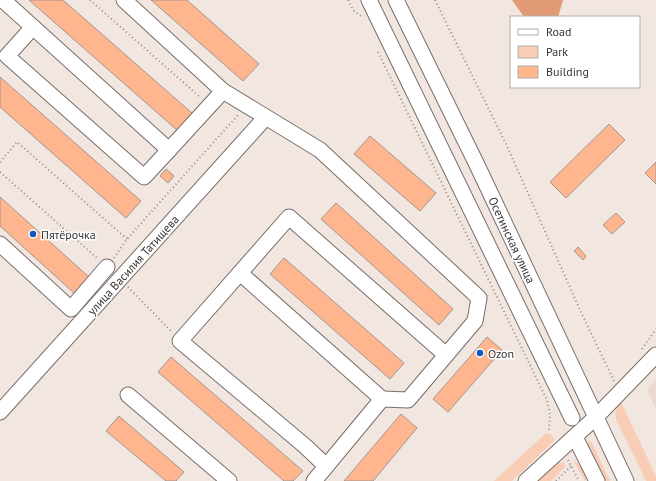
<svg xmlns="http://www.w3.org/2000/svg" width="656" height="481" font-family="'PT Sans',sans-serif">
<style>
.built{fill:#ebd9cf}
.green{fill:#f9cdb5}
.water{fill:#e19a74}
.building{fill:#ffb68f;stroke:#a19691}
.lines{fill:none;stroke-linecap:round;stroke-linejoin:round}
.minor-casing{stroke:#786d68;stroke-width:17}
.path{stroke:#948b87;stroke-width:2;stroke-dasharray:1 3;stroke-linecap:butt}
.minor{stroke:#fff;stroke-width:15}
.poi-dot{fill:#0b59c3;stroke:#fff;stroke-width:1.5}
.labels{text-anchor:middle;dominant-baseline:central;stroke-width:3;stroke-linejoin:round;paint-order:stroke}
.poi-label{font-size:12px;fill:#393432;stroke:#fff;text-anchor:start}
.street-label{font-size:12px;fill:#393432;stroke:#fff}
</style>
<rect width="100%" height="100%" fill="#f2e6e0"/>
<polygon class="built" points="656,380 656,410 647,390"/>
<g class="green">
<path d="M620 400 656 476V481H646L616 419C615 411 615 406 620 400Z"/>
<path d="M546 433C551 434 554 436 554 441L512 481H494Z"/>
<polygon points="589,441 590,441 592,443 610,481 606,481 588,444"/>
<polygon points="573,460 584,467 589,474 585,481"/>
<polygon points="564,462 565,467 551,481 536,481 557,463"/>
</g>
<polygon class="water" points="512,0 563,0 558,17 524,17"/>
<g class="building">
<polygon points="29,0 63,0 193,114 178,131"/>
<polygon points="151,0 187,0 259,64 243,81"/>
<polygon points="0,77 141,201 126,218 0,107"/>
<polygon points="609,124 625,140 566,198 550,182"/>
<polygon points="370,136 436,193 420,211 354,154"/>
<polygon points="656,162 656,184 645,173"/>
<polygon points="166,169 174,176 168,183 160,176"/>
<polygon points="0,197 89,277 74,293 0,226"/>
<polygon points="336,203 453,309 439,325 321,219"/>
<polygon points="616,213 625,222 612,234 603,225"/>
<polygon points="578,247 586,256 583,260 574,251"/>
<polygon points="284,258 404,363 390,379 270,274"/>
<polygon points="487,337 502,350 448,412 433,399"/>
<polygon points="171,357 303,471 293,481 284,481 158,372"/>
<polygon points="401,414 417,428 373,481 344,481"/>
<polygon points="119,416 184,472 176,481 166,481 106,431"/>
</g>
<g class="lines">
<g class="minor-casing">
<g id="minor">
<polyline points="3,0 169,150 223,91"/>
<polyline points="124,0 223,91 320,150 479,298 475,321 408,400 382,399 314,481"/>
<polyline points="369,0 572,418"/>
<polyline points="396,0 478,167 626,481"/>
<polyline points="33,27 7,56 144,177 169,150"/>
<polyline points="0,244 71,309 107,267"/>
<polyline points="240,273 382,399"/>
<polyline points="128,395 229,481"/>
<polyline points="0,412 265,118"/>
<polyline points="575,437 597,481"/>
<polyline points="326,466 305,446 180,341 289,217 446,355"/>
<polyline points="526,481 595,418 656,355"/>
</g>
</g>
<g class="path">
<polyline points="90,0 201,98"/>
<polyline points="348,0 353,10 362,17"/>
<polyline points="435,0 506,144 581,312 614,381"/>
<polyline points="378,52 547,400 550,414 549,430"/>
<polyline points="0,162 17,142 127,239"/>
<polyline points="0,172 97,258"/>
<polyline points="114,258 127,239 238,115"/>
<polyline points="128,287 171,331"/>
<polyline points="642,349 656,329"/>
<polyline points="568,460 579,481"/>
<polyline points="556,481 571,466"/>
</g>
<use href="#minor" class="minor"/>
</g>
<g class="poi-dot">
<circle cx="33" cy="234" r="4"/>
<circle cx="480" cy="353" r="4"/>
</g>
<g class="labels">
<g class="poi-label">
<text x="41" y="234">Пятёрочка</text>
<text x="488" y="353">Ozon</text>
</g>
<g class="street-label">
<text transform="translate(512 240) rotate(65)">Осетинская улица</text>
<text transform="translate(133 265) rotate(-48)">улица Василия Татищева</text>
</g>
</g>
<rect x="510" y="16" width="130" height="72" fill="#ffffff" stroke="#b0aead"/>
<rect x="518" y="29" width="20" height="6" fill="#ffffff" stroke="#b0aead"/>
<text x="546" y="36" font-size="12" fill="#393432">Road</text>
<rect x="518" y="46" width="20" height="12" fill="#f9cdb5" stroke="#b0aead"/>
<text x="546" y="56" font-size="12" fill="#393432">Park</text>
<rect x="518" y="66" width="20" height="12" fill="#ffb68f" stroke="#b0aead"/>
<text x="546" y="76" font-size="12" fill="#393432">Building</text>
</svg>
